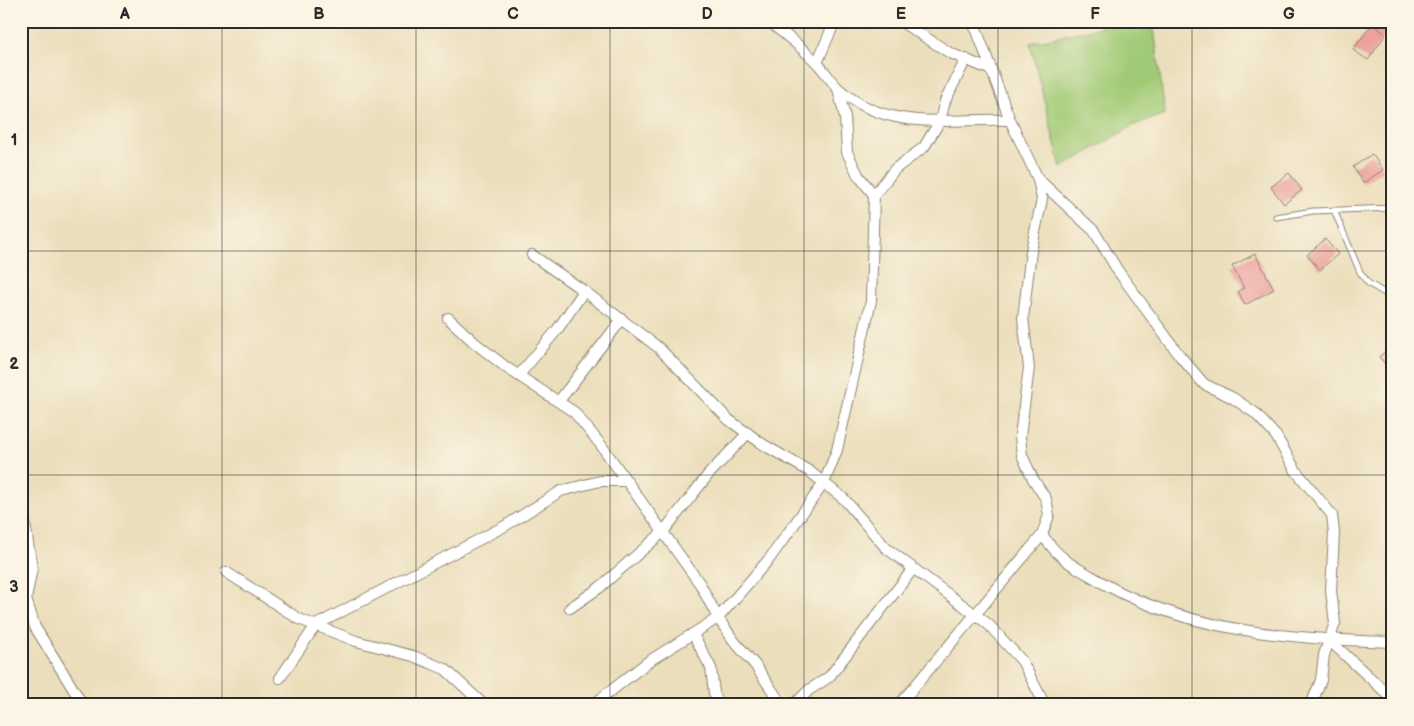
<svg xmlns="http://www.w3.org/2000/svg" width="1414" height="726" font-family="'Balsamiq Sans',sans-serif">
<style>
.green{fill:#a1ca76;stroke:#667a50}
.building{fill:#eca19e}
.lines{fill:none;stroke-linecap:round;stroke-linejoin:round}
.lane-casing{stroke:#8b8473;stroke-width:7}
.street-casing{stroke:#8b8473;stroke-width:12}
.lane{stroke:#fff;stroke-width:5}
.street{stroke:#fff;stroke-width:10}
.grid{fill:none;stroke:#2b2b2b;stroke-width:1;stroke-opacity:0.55}
.neatline{fill:none;stroke:#2b2b2b;stroke-width:2}
.grid-label{font-size:16px;text-anchor:middle;font-weight:bold;fill:#2b2b2b}
</style>
<rect width="100%" height="100%" fill="#fcf5e5"/>
<filter id="ink" filterUnits="userSpaceOnUse"><feTurbulence type="fractalNoise" baseFrequency=".02" numOctaves="2"/><feDisplacementMap in="SourceGraphic" scale="10" xChannelSelector="R" yChannelSelector="G"/><feConvolveMatrix kernelMatrix="1 2 1 2 8 2 1 2 1" color-interpolation-filters="sRGB"/></filter>
<filter id="wash" filterUnits="userSpaceOnUse"><feTurbulence type="fractalNoise" baseFrequency=".0096" numOctaves="4" result="noise"/><feDisplacementMap in="SourceGraphic" scale="20" xChannelSelector="R" yChannelSelector="G"/><feGaussianBlur stdDeviation="1.12" result="paint"/><feColorMatrix in="noise" values="0 0 0 0 0 0 0 0 0 0 0 0 0 0 0 0 0 1.4 0 .05"/><feComposite in="paint" operator="in"/></filter>
<g filter="url(#wash)">
<rect width="100%" height="100%" fill="#ebdebb"/>
<polygon class="green" points="1153,21 1165,114 1134,125 1061,168 1030,43 1110,25"/>
<g id="blocks">
<g class="building">
<polygon points="1372,24 1386,34 1368,60 1353,50"/>
<polygon points="1372,154 1383,170 1363,183 1353,167"/>
<polygon points="1289,173 1302,190 1284,204 1271,187"/>
<polygon points="1325,239 1338,254 1320,270 1307,255"/>
<polygon points="1255,254 1274,289 1245,305 1238,291 1244,288 1232,266"/>
<polygon points="1393,344 1393,373 1379,357"/>
</g>
</g>
</g>
<g filter="url(#ink)">
<use href="#blocks" fill-opacity="0" stroke="#8b8473" stroke-width="1"/>
<g class="lines">
<g class="lane-casing">
<g id="lane">
<polyline points="1334,210 1360,272 1368,283 1393,298"/>
<polyline points="1276,217 1313,211 1393,208"/>
</g>
</g>
<g class="street-casing">
<g id="street">
<path d="M768 21C785 34 802 47 817 63 825 71 831 82 839 89 889 133 949 118 1010 120"/>
<polyline points="900,21 950,53 991,70"/>
<polyline points="817,63 835,21"/>
<polyline points="838,89 845,117 847,152 858,175 874,195"/>
<polyline points="1038,179 1094,231 1118,271 1180,356 1204,384 1233,398 1255,413 1276,436 1296,471 1332,515 1334,533 1331,591 1335,623 1324,655 1321,680 1311,705"/>
<polyline points="532,255 584,291 659,348 729,420 764,445 809,471 844,499 886,548 988,624 1022,661 1045,705"/>
<polyline points="448,318 475,343 507,368 574,412 601,445 700,584 718,618 734,641 755,665 782,705"/>
<polyline points="519,375 557,330 584,291"/>
<polyline points="559,401 622,319"/>
<polyline points="21,499 32,568 26,599 35,627 83,705"/>
<path d="M1042 535C1048 542 1054 551 1062 557 1070 565 1081 570 1091 576 1180 632 1291 639 1393 642"/>
<polyline points="226,572 299,619 356,641 413,656 445,669 484,705"/>
<polyline points="570,608 599,588 663,532 708,475 748,433"/>
<polyline points="693,634 711,668 714,693 719,705"/>
<polyline points="1329,640 1393,699"/>
<polyline points="280,678 316,625 505,526 561,491 600,481 626,481"/>
<polyline points="593,705 649,661 718,618 770,558 824,483 837,450 871,301 874,195 895,169 924,147 940,121 945,101 966,59"/>
<polyline points="794,705 809,690 829,677 913,569"/>
<polyline points="899,705 1042,535 1049,515 1046,499 1033,479 1022,455 1020,436 1029,368 1023,318 1031,251 1042,199 1038,179 1010,120 977,31 971,21"/>
</g>
</g>
<use href="#lane" class="lane"/>
<use href="#street" class="street"/>
</g>
</g>
<path class="grid" d="M222 21V705M416 21V705M610 21V705M804 21V705M998 21V705M1192 21V705M21 251H1393M21 475H1393"/>
<rect width="1414" height="726" fill="none" stroke="#fcf5e5" stroke-width="55"/>
<rect x="28" y="28" width="1358" height="670" class="neatline"/>
<g class="grid-label">
<text x="125" y="19">A</text>
<text x="319" y="19">B</text>
<text x="513" y="19">C</text>
<text x="707" y="19">D</text>
<text x="901" y="19">E</text>
<text x="1095" y="19">F</text>
<text x="1289" y="19">G</text>
<text x="14" y="145">1</text>
<text x="14" y="369">2</text>
<text x="14" y="592">3</text>
</g>
</svg>
